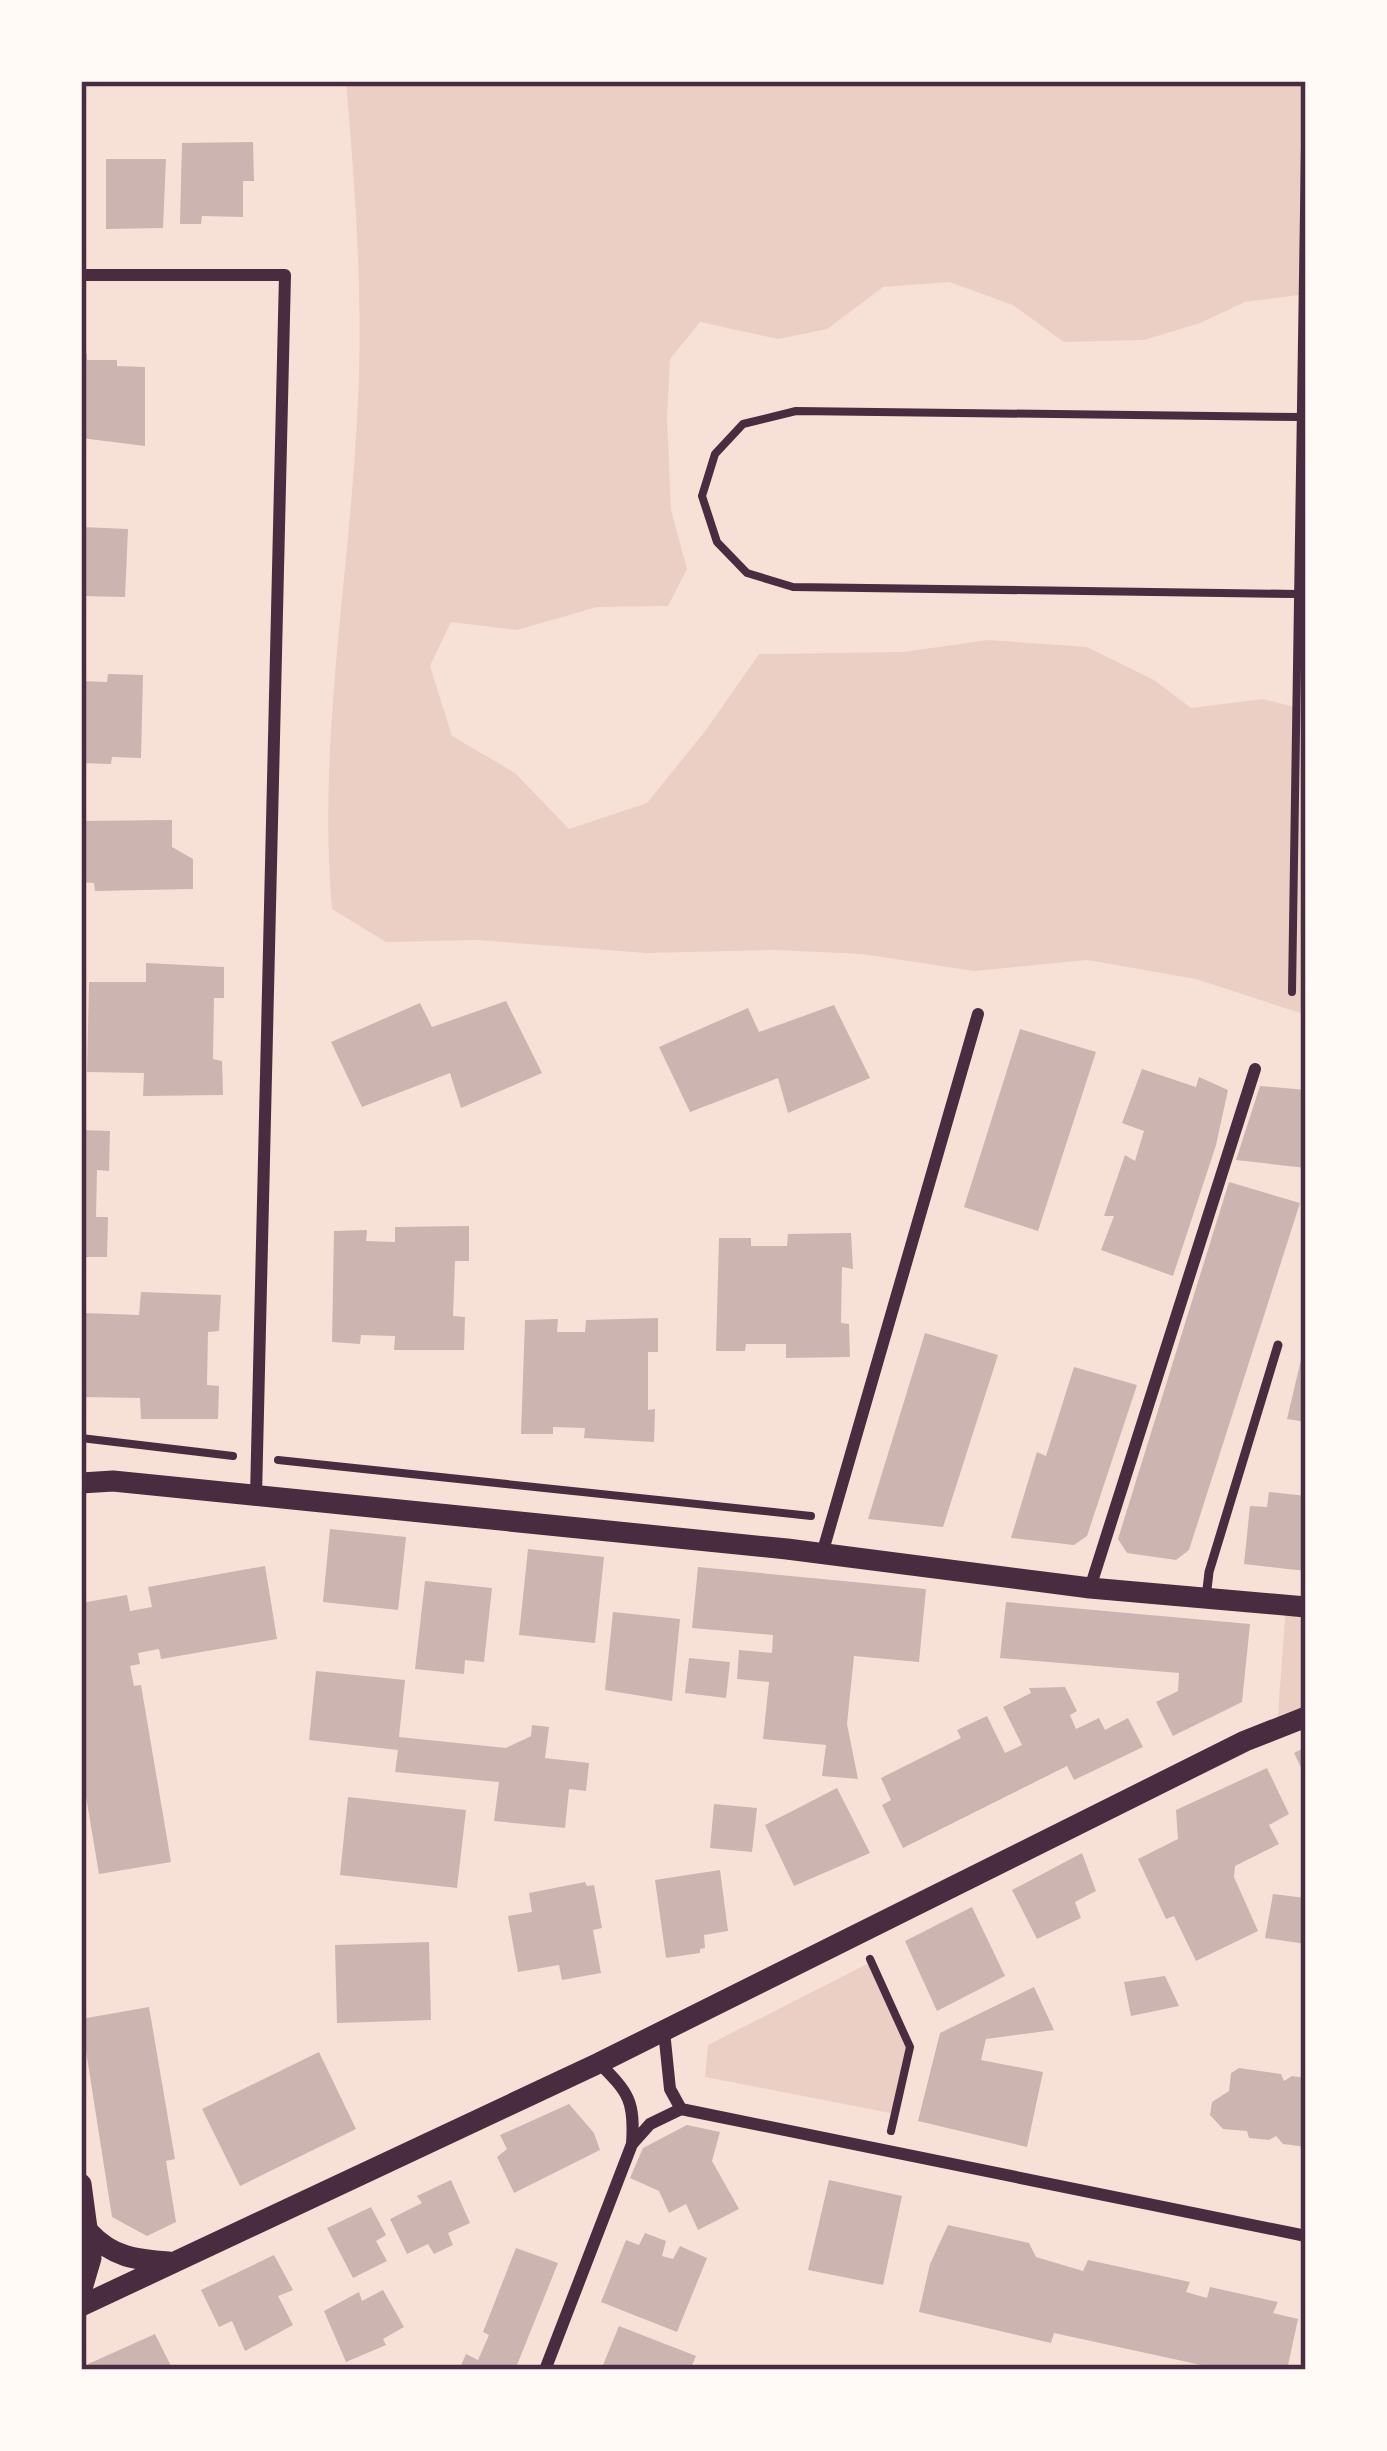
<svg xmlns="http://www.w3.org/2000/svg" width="1387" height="2451" font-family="Inter,sans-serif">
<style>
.green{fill:#ebcfc5}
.building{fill:#ccb4b1}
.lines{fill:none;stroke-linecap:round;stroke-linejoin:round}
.path{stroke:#4a2c40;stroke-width:8}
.service{stroke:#4a2c40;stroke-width:9}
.minor{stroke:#4a2c40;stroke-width:12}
.tertiary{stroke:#4a2c40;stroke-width:21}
.neatline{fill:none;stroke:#4a2c40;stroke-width:4.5}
</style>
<rect width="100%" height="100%" fill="#f7e1d7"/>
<g class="green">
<path d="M346 81H1306V294L1245 302 1200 323 1144 340 1064 342 1013 305 949 282 883 287 827 329 778 339 700 322 670 359 667 417 671 510 687 569 668 606 597 607 517 630 451 622 430 666 452 736 515 773 569 829 647 803 706 730 759 654 903 652 988 640 1087 647 1154 680 1191 708 1263 699 1306 710V1015L1196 979 1087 960 974 971 862 954 774 950 646 953 477 940 386 942 332 909C317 739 351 569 358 400 363 293 355 187 346 81Z"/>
<polygon points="1286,1605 1306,1607 1306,1717 1277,1728"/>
<polygon points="871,1962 910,2047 895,2114 705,2077 708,2045"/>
</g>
<g class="building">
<polygon points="253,142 254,181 243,181 243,217 202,216 201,224 180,224 182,143"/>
<polygon points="106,159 166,159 163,228 106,229"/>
<polygon points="81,353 87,354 87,360 117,360 117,366 145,367 145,446 81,438"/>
<polygon points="81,527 128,529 125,597 81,596"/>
<polygon points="108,674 143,675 141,758 112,757 111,764 81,763 81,681 107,682"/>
<polygon points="172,820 172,847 193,859 193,889 95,891 94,883 81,882 81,821"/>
<polygon points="146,963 224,967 224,998 214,998 213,1059 222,1061 223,1095 143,1096 144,1073 87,1072 89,982 146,982"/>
<polygon points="506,1001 542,1073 461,1108 450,1073 362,1107 331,1042 420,1003 432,1027"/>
<polygon points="834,1005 870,1078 788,1113 778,1078 690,1112 659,1047 748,1008 759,1032"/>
<polygon points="1020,1029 1096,1052 1038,1231 964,1207"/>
<polygon points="1142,1069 1196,1087 1199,1077 1228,1090 1216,1145 1173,1276 1101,1250 1114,1216 1104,1216 1125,1155 1135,1161 1144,1131 1122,1123"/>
<polygon points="1260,1086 1306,1090 1306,1168 1236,1160"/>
<polygon points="81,1130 110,1131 109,1171 97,1170 96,1217 108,1217 107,1257 81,1257"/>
<polygon points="1229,1182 1300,1203 1189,1550 1176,1560 1127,1553 1118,1539"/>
<polygon points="469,1226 469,1261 455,1261 453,1316 465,1317 464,1350 394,1350 395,1336 361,1335 360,1344 332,1342 334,1231 367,1230 366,1241 395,1242 395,1227"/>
<polygon points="851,1233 853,1269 842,1267 841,1323 849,1324 850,1357 786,1358 786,1344 746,1344 745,1351 716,1351 719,1238 751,1238 751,1246 787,1246 788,1234"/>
<polygon points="141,1292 221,1295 219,1331 208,1332 207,1385 219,1386 218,1419 141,1419 140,1398 83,1397 84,1313 139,1315"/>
<polygon points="658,1318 658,1352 648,1352 648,1410 655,1409 654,1442 584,1438 585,1428 553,1427 553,1434 521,1434 525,1320 558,1319 557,1332 585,1332 586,1320"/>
<polygon points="925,1333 998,1355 943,1527 868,1519"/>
<polygon points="1304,1347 1306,1347 1306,1422 1287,1419"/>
<polygon points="1074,1367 1137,1385 1087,1536 1074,1545 1011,1538 1037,1452 1046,1456"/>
<polygon points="1269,1492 1306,1496 1306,1571 1244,1564 1250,1506 1267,1507"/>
<polygon points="330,1529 406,1537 398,1610 323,1602"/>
<polygon points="528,1549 604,1557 595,1643 519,1635"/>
<polygon points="265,1566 277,1639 161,1659 159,1649 138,1653 140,1664 130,1666 134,1686 141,1685 171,1862 99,1874 81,1767 81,1695 86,1695 81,1675 81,1603 127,1595 130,1611 152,1607 148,1587"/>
<polygon points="698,1567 926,1589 919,1662 854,1656 847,1724 858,1779 822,1776 826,1745 763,1739 769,1682 737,1679 739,1650 772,1653 773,1635 692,1628"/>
<polygon points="425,1581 492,1588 484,1662 465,1660 464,1674 415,1669"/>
<polygon points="1006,1602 1250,1624 1242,1702 1173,1736 1156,1702 1178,1691 1179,1673 1000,1658"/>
<polygon points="613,1612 680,1619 672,1701 605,1690"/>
<polygon points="689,1658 730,1662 726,1698 685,1693"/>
<polygon points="316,1671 405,1680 399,1737 506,1748 531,1736 532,1725 549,1727 545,1758 589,1763 586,1791 569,1789 565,1828 494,1821 499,1782 395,1772 398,1750 309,1740"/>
<polygon points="1065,1687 1077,1711 1070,1715 1076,1729 1099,1718 1105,1730 1128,1718 1143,1747 1074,1780 1067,1766 903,1848 882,1805 891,1800 881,1778 961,1738 957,1730 987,1716 1005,1753 1022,1745 1003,1707 1031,1693 1029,1688"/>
<polygon points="1306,1747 1306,1778 1294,1753"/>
<polygon points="1267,1768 1289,1814 1269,1825 1279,1844 1235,1866 1234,1877 1258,1931 1196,1961 1174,1916 1166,1919 1138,1859 1178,1839 1176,1810"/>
<polygon points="837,1788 870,1853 794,1886 765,1825"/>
<polygon points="348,1797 466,1810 457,1888 340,1875"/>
<polygon points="714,1804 757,1808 752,1852 710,1848"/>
<polygon points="1082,1853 1096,1891 1075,1902 1081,1918 1037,1939 1012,1890"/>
<polygon points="720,1870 728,1931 704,1935 705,1948 700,1949 700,1953 666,1958 655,1880"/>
<polygon points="585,1882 587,1886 594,1885 602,1928 593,1930 601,1973 562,1980 559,1965 518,1972 508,1916 532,1912 529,1893"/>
<polygon points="1273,1894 1306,1898 1306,1944 1265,1938"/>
<polygon points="972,1907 1005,1976 937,2011 905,1941"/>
<polygon points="429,1942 431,2020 337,2023 335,1945"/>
<polygon points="1165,1976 1179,2006 1131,2016 1124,1982"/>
<polygon points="1034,1987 1054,2030 986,2039 981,2060 1043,2072 1027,2147 918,2121 940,2033"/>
<polygon points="149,2007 175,2159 166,2161 176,2222 147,2236 112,2217 81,2019"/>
<polygon points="319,2052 356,2129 240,2186 202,2109"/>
<polygon points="1239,2068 1281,2074 1284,2081 1292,2076 1306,2078 1306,2147 1283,2144 1276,2136 1269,2140 1249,2138 1247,2131 1223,2129 1210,2115 1212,2102 1229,2091 1231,2073"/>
<polygon points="569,2104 594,2133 600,2150 514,2193 497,2157 507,2149 500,2135"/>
<polygon points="687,2125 720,2132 712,2161 739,2209 698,2230 686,2204 669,2213 659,2191 630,2178 643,2148"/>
<polygon points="451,2180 470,2223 448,2233 453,2245 434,2254 428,2244 407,2254 390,2219 422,2203 417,2196"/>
<polygon points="829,2180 902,2196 883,2285 808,2270"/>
<polygon points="371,2207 386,2235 376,2241 387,2261 353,2278 327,2228"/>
<polygon points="948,2225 1029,2243 1036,2257 1083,2271 1088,2260 1190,2282 1186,2292 1207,2298 1210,2287 1278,2302 1273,2313 1298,2319 1287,2370 1224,2370 1054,2333 1051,2343 919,2312 930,2264"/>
<polygon points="645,2233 666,2241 662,2256 673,2259 680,2246 707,2258 677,2332 601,2302 626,2240 639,2245"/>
<polygon points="516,2248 558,2263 515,2370 459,2370 466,2354 478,2360 489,2335 483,2332"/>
<polygon points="274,2255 293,2290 278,2296 293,2325 245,2351 232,2321 219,2327 201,2290"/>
<polygon points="383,2290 404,2327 383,2339 386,2345 346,2362 324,2311 359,2292 362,2301"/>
<polygon points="619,2326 696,2356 690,2370 601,2370"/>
<polygon points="155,2334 173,2370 91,2370 88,2364"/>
</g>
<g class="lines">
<g class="path">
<polyline points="1297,594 793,587 747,573 717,542 702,496 715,454 743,424 796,411 1300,417"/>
<polyline points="1292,992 1306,81"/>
<polyline points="81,1438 233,1456"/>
<polyline points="278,1460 811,1516"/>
<polyline points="870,1959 910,2047 891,2131"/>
</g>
<polyline class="service" points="1206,1598 1209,1572 1278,1345"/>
<g class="minor">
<polyline points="81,275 285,275 256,1496"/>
<polyline points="822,1554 978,1014"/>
<polyline points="1090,1588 1255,1069"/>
<polyline points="664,2031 670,2089 681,2109 1306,2236"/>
<polyline points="633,2143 650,2124 681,2109"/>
<path d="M545 2370 632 2144C635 2101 629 2093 599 2063"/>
</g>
<g class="tertiary">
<polyline points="81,1483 113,1481 787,1549 1090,1588 1306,1607"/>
<polyline points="81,2184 91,2258 81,2292"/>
<path d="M89 2232C112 2257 136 2260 169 2262"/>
<polyline points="81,2306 599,2063 1245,1741 1306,1717"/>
</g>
</g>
<rect width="1387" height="2451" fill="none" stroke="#fffaf5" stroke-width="168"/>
<rect x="84" y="84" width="1219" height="2283" class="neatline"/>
</svg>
